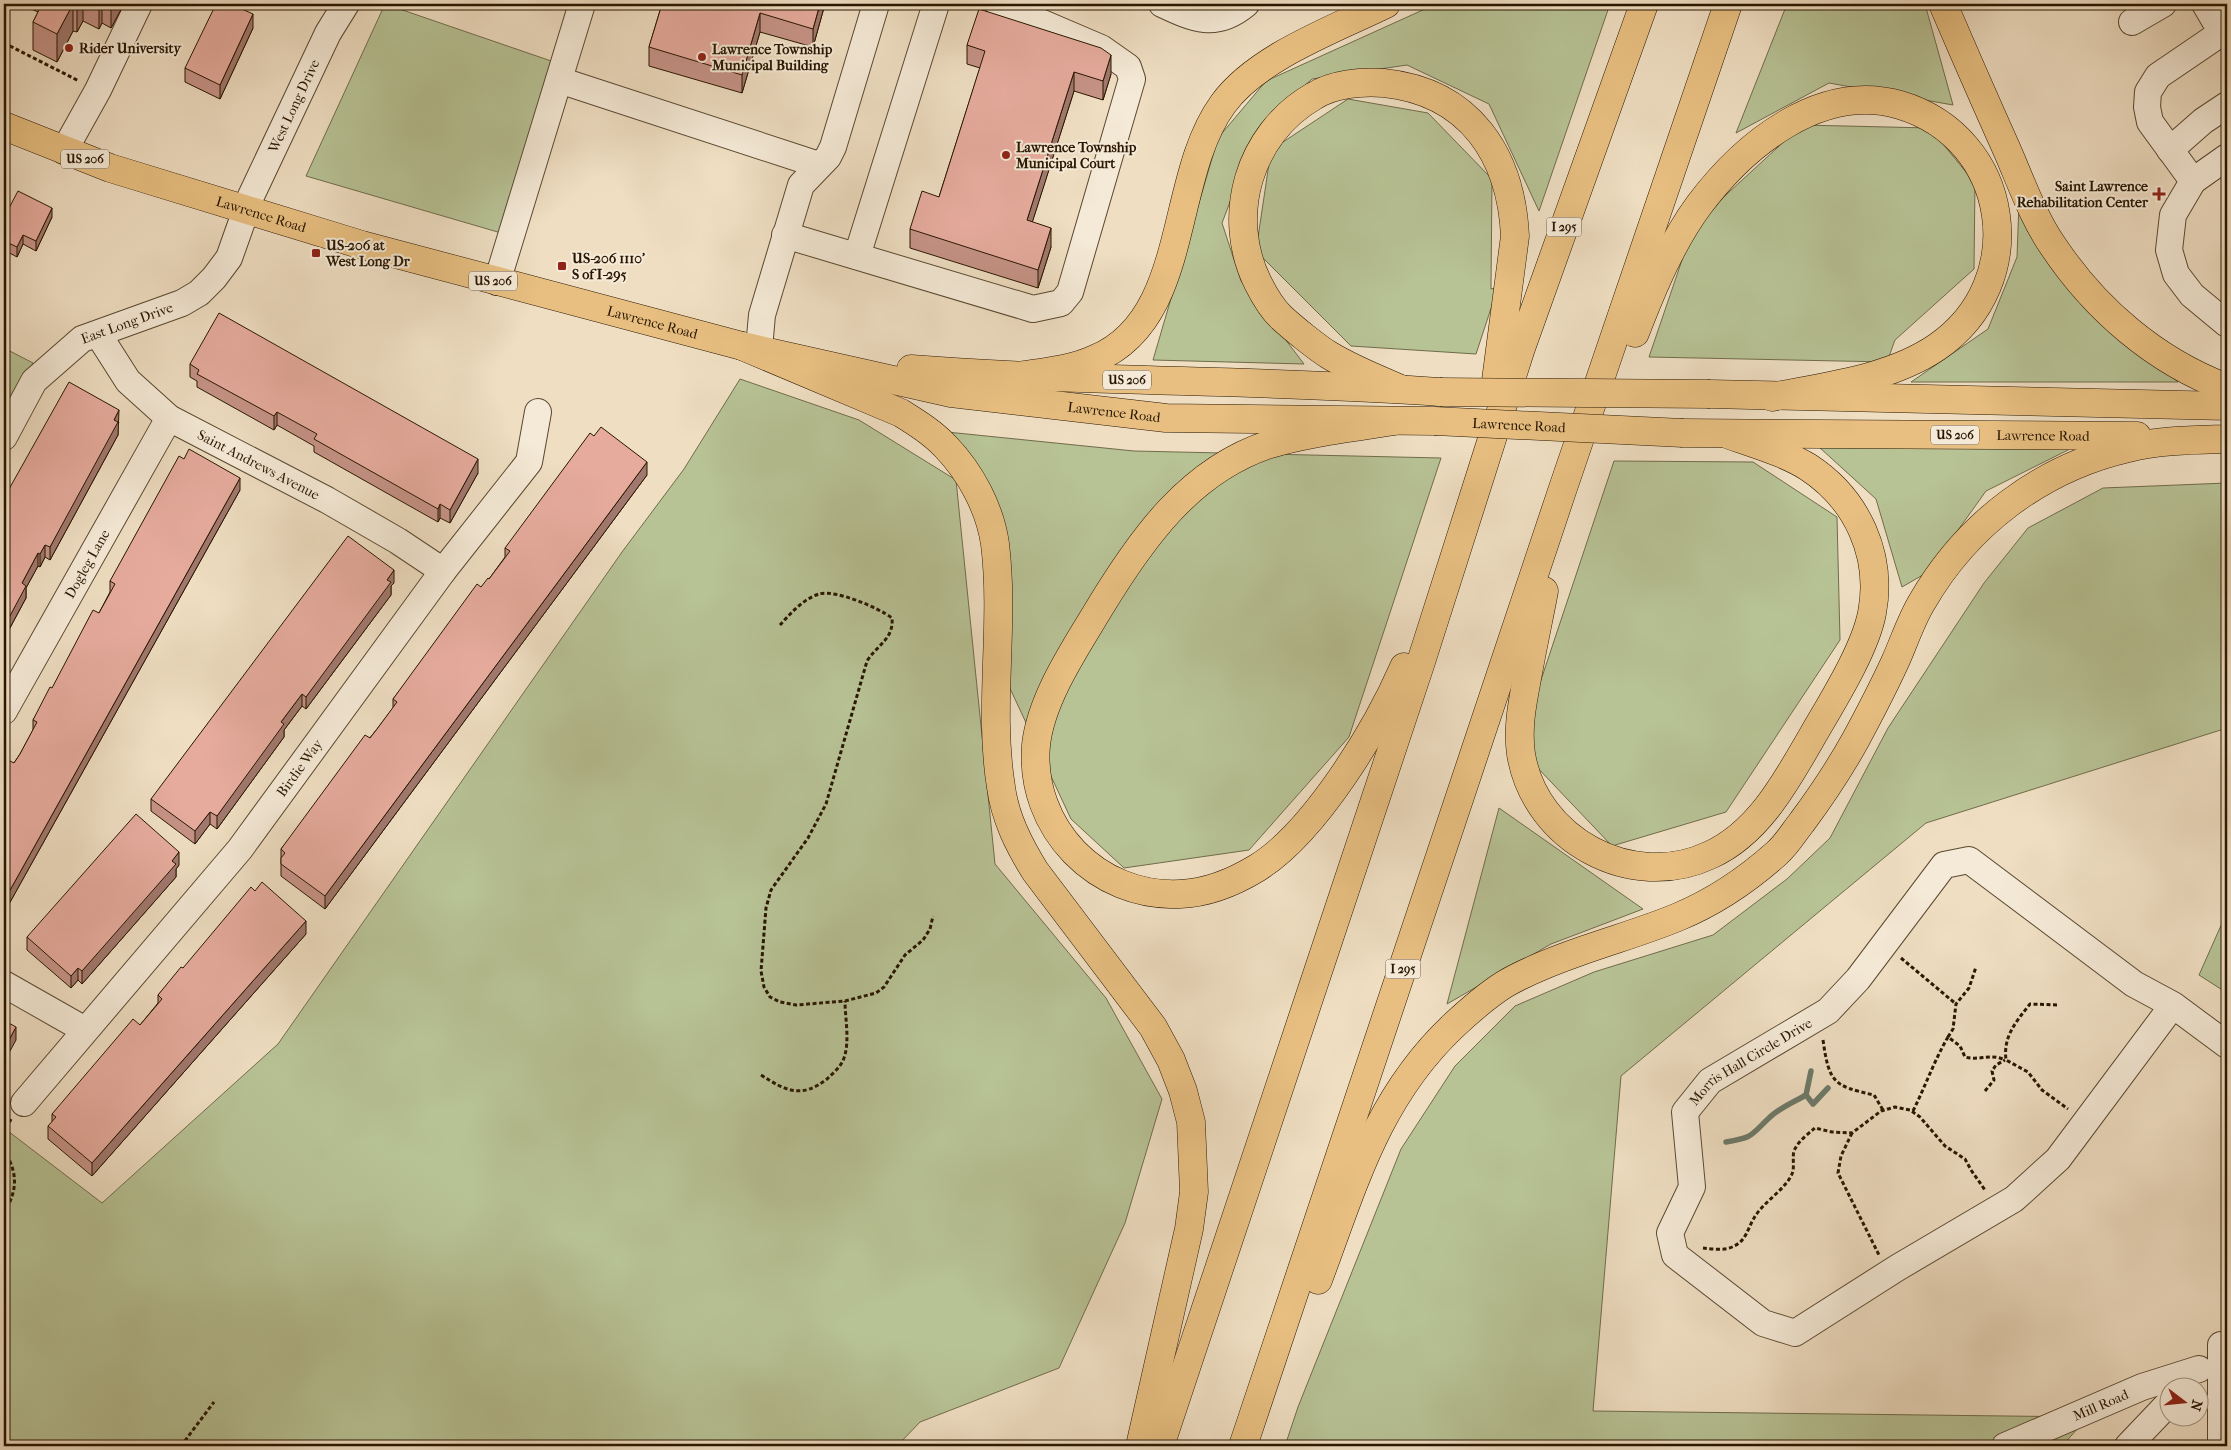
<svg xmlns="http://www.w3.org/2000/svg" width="2231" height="1450" font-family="'IM FELL French Canon',serif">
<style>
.green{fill:#b7c295;stroke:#706c4a}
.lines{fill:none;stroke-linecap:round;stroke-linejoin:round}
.stream{stroke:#6c7a6a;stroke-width:5.5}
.minor-casing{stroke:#5a4830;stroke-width:28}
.major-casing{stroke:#281600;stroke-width:29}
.highway-casing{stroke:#281600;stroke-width:29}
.path{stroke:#281600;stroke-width:3;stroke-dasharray:4 2.5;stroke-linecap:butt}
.minor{stroke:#f5ead7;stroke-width:26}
.major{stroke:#e8bf81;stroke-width:28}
.highway{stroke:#e8bf81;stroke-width:28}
.highway-bridge-casing{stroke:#281600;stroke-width:29;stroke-linecap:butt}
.highway-bridge{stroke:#e8bf81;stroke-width:28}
.wall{fill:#c69387;stroke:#281600}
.shaded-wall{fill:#a1786e;stroke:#281600}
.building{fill:#e6ab9d;stroke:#281600}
.poi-dot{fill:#8f2418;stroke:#f5ead7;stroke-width:2}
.labels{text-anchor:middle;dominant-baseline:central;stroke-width:4;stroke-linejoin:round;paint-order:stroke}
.shield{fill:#f5ead7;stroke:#665640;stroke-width:1}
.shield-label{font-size:12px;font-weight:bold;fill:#281600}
.poi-label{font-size:14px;font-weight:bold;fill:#281600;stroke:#f5ead7;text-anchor:start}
.street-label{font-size:14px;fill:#281600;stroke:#f5ead7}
</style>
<rect width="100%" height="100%" fill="#efdec2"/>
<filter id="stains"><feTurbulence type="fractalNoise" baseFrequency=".004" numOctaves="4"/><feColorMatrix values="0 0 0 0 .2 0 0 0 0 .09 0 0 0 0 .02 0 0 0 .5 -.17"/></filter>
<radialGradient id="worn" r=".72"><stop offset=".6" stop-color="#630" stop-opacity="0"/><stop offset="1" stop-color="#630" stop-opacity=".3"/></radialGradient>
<g class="green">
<polygon points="385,4 557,63 508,235 306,176"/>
<polygon points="1436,4 1610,4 1539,211 1489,104 1407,65 1312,79 1258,128 1222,223 1241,281 1304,364 1153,360 1218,138 1266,81"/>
<polygon points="1787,4 1925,4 1953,105 1829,83 1736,133"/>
<polygon points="1348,99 1428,113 1492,179 1491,289 1498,287 1476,354 1351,346 1256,251 1271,150"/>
<polygon points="1802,125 1930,128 1975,183 1974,269 1895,340 1887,362 1649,357 1696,219 1702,217"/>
<polygon points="2019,204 2097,317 2178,382 1911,382 1988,329 2017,257"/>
<polygon points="4,348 33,363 4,416"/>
<polygon points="740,379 859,420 956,480 995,864 1106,998 1162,1099 1125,1223 1059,1368 920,1422 897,1446 4,1446 4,1128 102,1203 278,1044 622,552 684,469"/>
<polygon points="947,432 1134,451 1441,458 1349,737 1249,850 1124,868 1071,819 1007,682 1001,517"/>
<polygon points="1819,447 2070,449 1986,491 1928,572 1902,587 1876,499"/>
<polygon points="1614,461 1753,462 1837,517 1840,640 1726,812 1612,846 1532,762 1524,731"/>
<polygon points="2227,483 2227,728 1926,823 1621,1076 1593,1411 2088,1417 2062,1446 1285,1446 1298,1407 1401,1149 1455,1066 1515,1006 1594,972 1713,935 1787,879 1830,838 1888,728 1984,583 2028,528 2103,488"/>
<polygon points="1499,808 1643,909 1551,944 1447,1004"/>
<polygon points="2227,912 2227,993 2199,975"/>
</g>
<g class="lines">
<g class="stream">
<polyline points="1806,1095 1813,1104 1828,1088"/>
<path d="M1726 1142C1754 1137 1750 1136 1769 1118 1779 1108 1794 1102 1806 1095L1811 1071"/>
</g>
<g class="minor-casing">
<g id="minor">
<path d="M1162 4C1194 19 1216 29 1246 4"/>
<polyline points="2205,4 2222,33"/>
<polyline points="2132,22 2163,4"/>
<polyline points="2227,29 2158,76 2148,92 2147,107 2150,122 2193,181 2173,215 2169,250 2176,274 2192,295 2227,324"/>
<polyline points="559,80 819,165"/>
<polyline points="2170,150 2203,121 2227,105"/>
<polyline points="64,151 98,90 139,4"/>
<polyline points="2193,181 2227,157"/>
<polyline points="785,235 1033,309 1061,303 1070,292 1132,79 1128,67 1101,48 998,4"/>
<polyline points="857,256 936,4"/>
<polyline points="497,282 582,4"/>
<path id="s1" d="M98 334 128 381 169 418 327 500 398 541 443 571"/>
<polyline points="759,348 762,315 801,185 828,157 833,147 876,4"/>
<path id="s2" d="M4 437 34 381 82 339 182 303 199 293 214 278 229 258 251 196 328 33 346 4"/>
<path id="s3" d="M4 711 169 418"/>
<polyline points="4,984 85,1030"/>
<path id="s4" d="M2173 1005 2058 1159 2014 1199 1897 1268 1795 1333 1763 1323 1675 1255 1670 1233 1692 1187 1685 1112 1710 1081 1828 1011 1858 979 1944 865 1969 860 2134 984 2173 1005 2227 1045"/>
<path id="s5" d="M24 1103 240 849 443 571 529 462 538 412"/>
<path id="s6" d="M2005 1446 2142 1387 2199 1369"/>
<polyline points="2128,1446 2168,1404"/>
<polyline points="2221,1446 2221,1345"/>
</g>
</g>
<g class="major-casing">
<g id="major">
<path id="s7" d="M4 126 110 168 362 245 742 346 951 393 1166 418 1435 421"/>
<path d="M911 369C1087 383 1264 379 1440 392"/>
</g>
</g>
<g class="highway-casing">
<g id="highway">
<path d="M1943 4C1964 53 1985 101 2007 150 2021 182 2033 217 2053 246 2095 309 2155 361 2227 388"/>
<path d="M1635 333C1652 289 1671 243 1699 205 1744 145 1820 82 1900 105 2011 138 2032 282 1937 347 1890 379 1827 386 1772 397"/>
<path d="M742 346 901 413C917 423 933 433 946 447 971 473 990 509 995 544 1005 625 988 707 1001 787 1005 818 1019 845 1035 871L1153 1027 1171 1060 1183 1091 1191 1122 1194 1192 1189 1229 1140 1446"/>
<path d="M1018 376C1044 372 1071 370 1095 359 1191 319 1168 179 1223 104 1257 57 1335 29 1386 4"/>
<path d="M1401 389C1377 379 1352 369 1329 355 1316 347 1293 328 1282 318 1272 309 1264 295 1258 283 1225 217 1248 134 1314 96 1333 84 1362 81 1384 83 1470 92 1511 155 1515 236L1495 388"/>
<polyline points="1710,394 2227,406"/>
<path d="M1394 421C1353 428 1310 432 1270 444 1190 470 1142 538 1100 607 1076 647 1041 698 1036 745 1029 828 1097 898 1180 894 1207 893 1234 882 1257 868 1315 832 1377 729 1404 667"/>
<path id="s8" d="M1683 433 2137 436"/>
<path d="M1544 591C1539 618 1533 645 1528 673 1523 700 1517 726 1521 754 1535 840 1632 892 1710 855 1759 833 1787 780 1813 735 1832 702 1865 650 1872 613 1883 555 1857 499 1808 467 1784 452 1754 444 1727 434"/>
<path d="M1318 1280C1354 1184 1377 1098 1453 1026 1469 1011 1486 996 1505 984 1529 970 1558 959 1584 950 1615 939 1647 930 1678 917 1714 902 1748 879 1777 853 1787 844 1794 832 1802 822 1822 795 1840 768 1856 739 1870 713 1883 688 1895 662 1904 642 1911 620 1922 602 1967 524 2041 468 2128 448 2161 440 2194 440 2227 439"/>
<polyline points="1160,1446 1420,665 1521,348 1644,4"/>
<polyline points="1243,1446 1562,491 1728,4"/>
</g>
</g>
<g class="path">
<polyline points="4,43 79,81"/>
<path d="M780 625C790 614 803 599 819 594 835 589 879 608 892 618 894 639 877 645 867 661L826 804 808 838 771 890 766 908 761 971 764 987 770 997 780 1002 796 1005 845 1001 876 993 884 987 905 955 923 940 930 929 933 916"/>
<polyline points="1901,958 1956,1004"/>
<path d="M2057 1005 2030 1004C2016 1022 2003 1036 2006 1060L2028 1072 2042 1090 2068 1109"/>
<polyline points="1948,1037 1953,1029 1956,1004 1969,988 1976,967"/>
<path d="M1823 1040C1829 1082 1833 1086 1874 1095L1883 1110"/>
<path d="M761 1075C786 1091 801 1099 827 1079 833 1073 841 1067 844 1058 850 1041 845 1018 845 1001"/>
<polyline points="1985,1091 1994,1080 1992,1071 1996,1065 2005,1060"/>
<path d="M1913 1111C1925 1087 1934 1061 1948 1037L1960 1046 1965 1057C1980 1061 1990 1053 2005 1060"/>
<polyline points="1852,1133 1841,1156 1838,1173 1879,1255"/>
<polyline points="4,1134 11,1119"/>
<path d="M4 1149C18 1175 18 1188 4 1214"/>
<path d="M1703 1248C1713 1249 1726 1251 1734 1246 1746 1241 1748 1228 1754 1218 1763 1202 1785 1190 1792 1174 1795 1167 1792 1158 1794 1151 1798 1141 1808 1134 1815 1128L1832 1132 1852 1133 1881 1111 1895 1107 1910 1110 1920 1117 1945 1146 1965 1159 1971 1170 1985 1190"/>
<polyline points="181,1446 214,1402"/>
</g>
<use href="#minor" class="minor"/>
<use href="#major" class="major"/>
<use href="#highway" class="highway"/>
<g class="highway-bridge-casing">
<g id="highway-bridge">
<polyline points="1440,392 1710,394"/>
<path id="s9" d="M1435 421 1683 433"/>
</g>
</g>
<use href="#highway-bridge" class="highway-bridge"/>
</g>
<g class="wall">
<polygon points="20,4 124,4 111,28 102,23 99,29 83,21 77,32 73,31 57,62 33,50 33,22 38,12"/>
<polygon points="662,4 825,4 813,47 760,32 742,93 649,66 649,47"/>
<polygon points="253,28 220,99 185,82 185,68"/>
<polygon points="967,45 1111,74 1103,100 1074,91 1032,222 1051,247 1038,288 910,248 910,229 939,197 980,68 967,64"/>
<polygon points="4,205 9,208 52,217 36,251 23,244 17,257 4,250"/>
<polygon points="190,364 478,473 450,523 440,518 438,522 314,452 314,446 277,425 274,430 197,387 197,381 190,377"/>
<polygon points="119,422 118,424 118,435 50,560 45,557 40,567 38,566 26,588 26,598 4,639 4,498"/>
<polygon points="647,475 325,909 281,876 281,849 377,729 393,708 393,699 481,587 489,579 505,557 505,548"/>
<polygon points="240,490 4,913 4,771 14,763 20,754 33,730 33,720 99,613 110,592 110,581"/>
<polygon points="394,583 391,586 391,595 306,709 302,706 284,730 284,737 217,829 210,824 195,844 151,811 151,799"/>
<polygon points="179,865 176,869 176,877 82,984 78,980 71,988 27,950 27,937"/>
<polygon points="306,934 92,1176 48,1139 48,1126 52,1122 52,1114 140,1025 158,1003 158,995 183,968"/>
</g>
<g class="shaded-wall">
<polygon points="73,4 73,31 57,62 57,34"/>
<polygon points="77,4 83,4 83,21 77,32"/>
<polygon points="99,4 102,4 102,23 99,29"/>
<polygon points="111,4 124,4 111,28"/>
<polygon points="820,4 825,4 813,47 813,29"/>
<polygon points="760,13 760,32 742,93 742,75"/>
<polygon points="253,14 253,28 220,99 220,85"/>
<polygon points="1111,55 1111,74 1103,100 1103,81"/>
<polygon points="1074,72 1074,91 1027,239 1027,220"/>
<polygon points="52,208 52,217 36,251 36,241"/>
<polygon points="1051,228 1051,247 1038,288 1038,270"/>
<polygon points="23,235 23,244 17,257 17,247"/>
<polygon points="119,410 118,435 50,560 50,547"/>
<polygon points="277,412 277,425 274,430 274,416"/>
<polygon points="478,459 478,473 450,523 450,510"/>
<polygon points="647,462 647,475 325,909 325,896"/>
<polygon points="240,478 240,490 4,913 4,901"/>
<polygon points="440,504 440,518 438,522 438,509"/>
<polygon points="45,545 45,557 40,567 40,554"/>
<polygon points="38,553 38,566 26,588 26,598 4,639 4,627 22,583"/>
<polygon points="394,570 394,583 391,586 391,595 306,709 306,697"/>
<polygon points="302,694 302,706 284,730 284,737 217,829 217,816 281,722"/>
<polygon points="210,812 210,824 195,844 195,831"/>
<polygon points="179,852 179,865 176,869 176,877 82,984 82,971"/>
<polygon points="306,921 306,934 92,1176 92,1163"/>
<polygon points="78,968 78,980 71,988 71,976"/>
<polygon points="16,1027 16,1040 4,1062 4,1049"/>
</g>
<g class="building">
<polygon points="42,4 73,4 57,34 33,22"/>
<polygon points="216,4 231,4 253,14 220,85 185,68"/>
<polygon points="662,4 820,4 813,29 760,13 742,75 649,47"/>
<polygon points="979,9 1101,48 1111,55 1103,81 1074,72 1027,220 1051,228 1038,270 910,229 922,191 939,197 985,51 967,45"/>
<polygon points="18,191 52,208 36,241 23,235 17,247 4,241 4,205 9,208"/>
<polygon points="219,313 478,459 450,510 440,504 438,509 314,439 317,434 277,412 274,416 197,374 199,370 190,364"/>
<polygon points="69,382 119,410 114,420 118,422 50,547 45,545 40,554 38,553 22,583 26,586 4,627 4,498"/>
<polygon points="601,427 647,462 325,896 281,864 281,858 285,853 281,849 365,735 370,738 377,729 397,702 393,699 477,584 481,587 488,578 489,579 510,551 505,548 590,433 594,436"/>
<polygon points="189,449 240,478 4,901 4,771 10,761 14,763 20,754 37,722 33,720 50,687 52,688 93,610 99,613 115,584 110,581 179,456 184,459"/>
<polygon points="348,536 394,570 387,580 391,582 306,697 302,694 281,722 284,724 217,816 210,812 195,831 151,799"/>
<polygon points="136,814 179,852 172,861 176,864 82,971 78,968 71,976 27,937"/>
<polygon points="262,882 306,921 92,1163 48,1126 56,1117 52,1114 133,1019 140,1025 162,999 158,995 181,967 183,968 251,887 255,891"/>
<polygon points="4,1014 9,1017 7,1022 16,1027 4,1049"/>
</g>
<g class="poi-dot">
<circle cx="69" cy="48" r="5"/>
<circle cx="702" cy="57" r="5"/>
<circle cx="1006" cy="155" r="5"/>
<path d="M2156.5 186.5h5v5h5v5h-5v5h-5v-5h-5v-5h5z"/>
<rect x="311" y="248" width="10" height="10" rx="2.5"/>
<rect x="557" y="261" width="10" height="10" rx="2.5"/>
</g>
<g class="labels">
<g class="shield">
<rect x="61" y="149.5" width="48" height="19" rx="4"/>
<rect x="1546.5" y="217.5" width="35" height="19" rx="4"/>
<rect x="469" y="271.5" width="48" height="19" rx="4"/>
<rect x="1103" y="370.5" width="48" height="19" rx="4"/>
<rect x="1931" y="425.5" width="48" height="19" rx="4"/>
<rect x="1385.5" y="959.5" width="35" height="19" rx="4"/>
</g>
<g class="shield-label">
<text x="85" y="159">US 206</text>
<text x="1564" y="227">I 295</text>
<text x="493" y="281">US 206</text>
<text x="1127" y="380">US 206</text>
<text x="1955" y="435">US 206</text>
<text x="1403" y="969">I 295</text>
</g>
<g class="poi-label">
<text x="79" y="48">Rider University</text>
<text x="712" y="49">Lawrence Township<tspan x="712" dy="16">Municipal Building</tspan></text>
<text x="1016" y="147">Lawrence Township<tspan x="1016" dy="16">Municipal Court</tspan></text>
<text x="2148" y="186" text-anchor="end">Saint Lawrence<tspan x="2148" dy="16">Rehabilitation Center</tspan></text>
<text x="326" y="245">US-206 at<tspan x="326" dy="16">West Long Dr</tspan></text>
<text x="572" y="258">US-206 1110'<tspan x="572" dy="16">S of I-295</tspan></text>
</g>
<g class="street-label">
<text stroke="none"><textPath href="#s2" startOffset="465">West Long Drive</textPath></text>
<text stroke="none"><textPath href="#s7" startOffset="272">Lawrence Road</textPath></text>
<text stroke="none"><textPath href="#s7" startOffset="678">Lawrence Road</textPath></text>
<text stroke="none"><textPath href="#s2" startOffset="175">East Long Drive</textPath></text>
<text stroke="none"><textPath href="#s7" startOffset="1149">Lawrence Road</textPath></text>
<text stroke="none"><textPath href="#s9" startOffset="84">Lawrence Road</textPath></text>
<text stroke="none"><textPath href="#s8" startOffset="360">Lawrence Road</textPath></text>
<text stroke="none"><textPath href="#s1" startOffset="212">Saint Andrews Avenue</textPath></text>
<text stroke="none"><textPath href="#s3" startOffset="169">Dogleg Lane</textPath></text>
<text stroke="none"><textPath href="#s5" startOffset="434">Birdie Way</textPath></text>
<text stroke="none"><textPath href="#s4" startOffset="886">Morris Hall Circle Drive</textPath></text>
<text stroke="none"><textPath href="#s6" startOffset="104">Mill Road</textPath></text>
</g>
</g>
<rect width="2231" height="1450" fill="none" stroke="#efdec2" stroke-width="20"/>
<rect x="5" y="5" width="2221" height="1440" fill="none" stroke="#281600" stroke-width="2.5"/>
<rect x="10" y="10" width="2211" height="1430" fill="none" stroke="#281600"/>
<g transform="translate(2184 1402) rotate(106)"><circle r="24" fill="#f5ead7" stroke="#a39581"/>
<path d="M0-4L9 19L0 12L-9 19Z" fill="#8f2418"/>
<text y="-8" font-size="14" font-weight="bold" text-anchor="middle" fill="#281600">N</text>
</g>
<rect width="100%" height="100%" filter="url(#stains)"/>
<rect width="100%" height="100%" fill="url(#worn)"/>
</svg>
